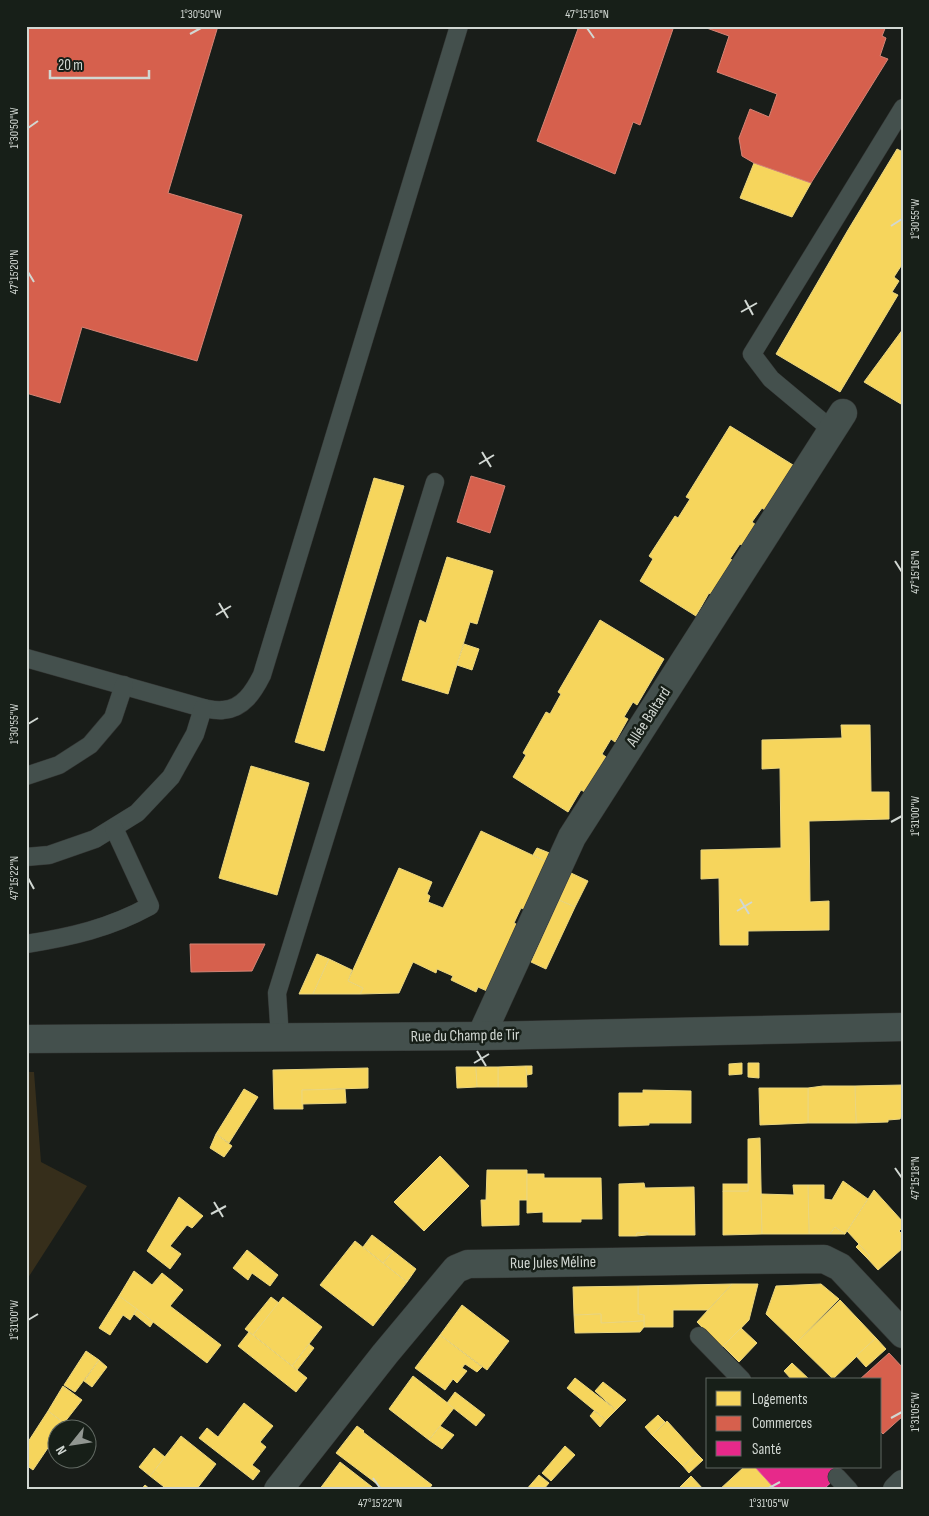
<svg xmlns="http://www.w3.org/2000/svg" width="929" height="1516" font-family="'Sofia Sans Condensed',sans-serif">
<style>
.green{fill:#362e1b}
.homes{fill:#f6d55c;stroke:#ebd67f}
.shops{fill:#d6604d;stroke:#d48475}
.health{fill:#e7298a;stroke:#e05da0}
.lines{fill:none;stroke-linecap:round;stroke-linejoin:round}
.lane-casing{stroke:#343634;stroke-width:19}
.street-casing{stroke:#343634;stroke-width:29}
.lane{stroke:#44504d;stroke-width:18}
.street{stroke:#44504d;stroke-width:28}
.ticks{fill:none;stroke:#d1d7d2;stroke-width:2}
.labels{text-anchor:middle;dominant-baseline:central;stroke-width:5;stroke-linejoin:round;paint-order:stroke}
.street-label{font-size:16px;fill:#d1d7d2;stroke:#171f18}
.neatline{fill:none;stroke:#d1d7d2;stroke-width:2}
.ticks-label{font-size:12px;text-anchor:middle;fill:#d1d7d2}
</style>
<rect width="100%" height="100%" fill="#191d19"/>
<polygon class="green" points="26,1072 34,1072 41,1162 87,1186 26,1281"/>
<g class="homes">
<polygon points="897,149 903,152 903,263 894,277 899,281 892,292 898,295 840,392 776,354 848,230"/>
<polygon points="754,163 811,183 792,217 740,198"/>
<polygon points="903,329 903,400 901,404 864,382"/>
<polygon points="730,426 793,465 765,510 762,508 752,522 756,525 743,546 740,544 730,559 735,561 713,596 709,593 696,616 640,581 653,559 649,556 675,516 678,518 690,499 686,497"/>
<polygon points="374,478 404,486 324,751 295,742"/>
<polygon points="447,557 493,571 477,624 470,622 448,694 402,680 420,620 426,623"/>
<polygon points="600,620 664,659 637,705 633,702 624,717 628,719 615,742 611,739 602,754 606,757 585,792 581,790 568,812 513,777 526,755 523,753 546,712 550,714 561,694 558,692"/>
<polygon points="464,644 479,649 472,670 457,665"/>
<polygon points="841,725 870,725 871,792 889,792 889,819 809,821 810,902 829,901 829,930 748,931 748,945 720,945 719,878 701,879 701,850 781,848 780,768 762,769 762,740 842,738"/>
<polygon points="251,766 309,783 277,895 219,878"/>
<polygon points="481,831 547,862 526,910 521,908 514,923 518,925 487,991 478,987 476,992 451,980 453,976 437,969 436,973 413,962 399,993 360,994 363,988 348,981 399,868 432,882 427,894 430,896 428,902 443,908"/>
<polygon points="537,848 552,854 547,862 533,855"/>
<polygon points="571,873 588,881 575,907 559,900"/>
<polygon points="559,900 575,907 546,969 531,962"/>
<polygon points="317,954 329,959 313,994 299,994"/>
<polygon points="329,959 352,970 348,981 363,988 360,994 313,994"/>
<polygon points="742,1063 742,1074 729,1075 729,1064"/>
<polygon points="748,1063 759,1063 759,1078 748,1077"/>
<polygon points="526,1066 527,1087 498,1087 498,1067"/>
<polygon points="526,1066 532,1066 532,1074 527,1075"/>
<polygon points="456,1067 476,1067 477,1087 457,1088"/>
<polygon points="476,1067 498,1067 498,1087 477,1087"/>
<polygon points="368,1068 368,1088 302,1090 303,1109 274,1109 273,1070"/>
<polygon points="903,1085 903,1113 900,1119 888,1120 888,1122 856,1123 855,1086"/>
<polygon points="823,1086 855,1086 856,1123 808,1123 808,1088"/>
<polygon points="759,1088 808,1088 808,1123 760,1125"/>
<polygon points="244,1089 258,1097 229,1143 216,1134"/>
<polygon points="345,1089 346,1103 302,1104 302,1090"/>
<polygon points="643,1090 691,1091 691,1123 649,1123 649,1125 619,1126 619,1093 643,1093"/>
<polygon points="216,1134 232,1146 224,1157 210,1148"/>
<polygon points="760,1138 762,1234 723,1235 723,1191 748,1191 748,1139"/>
<polygon points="440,1156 469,1186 424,1231 394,1202"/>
<polygon points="487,1170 527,1170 527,1200 519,1200 519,1225 482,1226 481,1200 486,1200"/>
<polygon points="527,1174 544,1174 544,1178 601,1178 602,1219 581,1219 581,1222 543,1222 543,1212 527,1213"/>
<polygon points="843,1181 868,1199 845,1234 835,1227 830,1234 809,1234 808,1185 824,1185 824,1199 832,1200"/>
<polygon points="644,1183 645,1188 694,1187 695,1235 647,1235 648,1233 637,1233 636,1236 619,1236 619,1184"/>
<rect x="723" y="1184" width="25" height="7"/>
<polygon points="793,1185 808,1185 809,1234 762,1234 761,1194 794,1195"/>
<polygon points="874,1190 903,1222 903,1227 899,1231 903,1235 903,1248 878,1270 867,1258 870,1256 847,1231"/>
<polygon points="179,1197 203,1216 192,1228 187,1225 170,1246 181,1254 170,1269 147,1251"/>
<polygon points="835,1227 845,1234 830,1234"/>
<polygon points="637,1233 648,1233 647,1235 636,1236"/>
<polygon points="372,1235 393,1251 383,1263 363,1247"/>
<polygon points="355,1241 407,1282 373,1326 320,1285"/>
<polygon points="859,1244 870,1256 867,1258 856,1247"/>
<polygon points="247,1250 278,1275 270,1286 252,1273 248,1280 233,1268"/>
<polygon points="393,1251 416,1269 407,1282 383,1263"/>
<polygon points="134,1271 152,1285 162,1273 183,1290 170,1306 221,1345 207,1363 119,1296"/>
<polygon points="732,1284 758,1284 749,1320 722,1348 697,1322"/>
<polygon points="732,1284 708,1310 673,1310 673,1327 644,1327 644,1315 638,1314 638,1286"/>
<polygon points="821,1284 839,1299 796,1343 766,1314 776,1286"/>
<polygon points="638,1286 638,1314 644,1315 644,1321 601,1323 601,1314 574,1315 573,1287"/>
<polygon points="119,1296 137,1309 130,1320 123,1315 110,1335 99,1328"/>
<polygon points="271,1297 279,1303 253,1335 245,1329"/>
<polygon points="283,1297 322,1327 292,1366 253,1335"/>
<polygon points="840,1300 876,1338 833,1379 796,1343"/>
<polygon points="462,1305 509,1341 487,1370 440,1335"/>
<polygon points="137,1309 153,1322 150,1327 134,1314"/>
<polygon points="601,1314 601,1323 644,1321 644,1327 640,1332 575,1333 574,1315"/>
<polygon points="741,1328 757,1343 739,1362 723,1346"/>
<polygon points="249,1332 307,1378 296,1392 238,1346"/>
<polygon points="440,1335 482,1367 477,1372 465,1364 462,1368 467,1371 457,1383 453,1379 445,1390 415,1368"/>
<polygon points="876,1338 886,1349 866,1367 856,1356"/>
<polygon points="309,1344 314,1348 297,1370 292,1366"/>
<polygon points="86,1351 99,1360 75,1392 64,1385"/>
<polygon points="99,1360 107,1367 92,1387 84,1381"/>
<polygon points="792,1363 810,1380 792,1380 784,1371"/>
<polygon points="413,1376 454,1408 429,1440 389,1409"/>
<polygon points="575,1378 616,1410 606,1420 567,1388"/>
<polygon points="603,1382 626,1400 616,1410 595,1391"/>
<polygon points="63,1386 82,1400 64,1423 48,1411"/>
<polygon points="455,1392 485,1415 476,1426 447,1403"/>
<polygon points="244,1403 273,1426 260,1442 266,1447 252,1465 260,1471 253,1480 199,1438 207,1428 218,1437"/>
<polygon points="48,1411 64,1423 60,1428 58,1428 58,1433 33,1470 26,1465 26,1445"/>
<polygon points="594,1411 606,1420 600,1427 590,1416"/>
<polygon points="658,1415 665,1422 652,1435 645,1427"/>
<polygon points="667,1421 697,1454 683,1466 652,1435"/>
<polygon points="357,1426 364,1431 363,1432 432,1485 428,1490 385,1490 336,1453"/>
<polygon points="440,1426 454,1435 442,1449 429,1440"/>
<polygon points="181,1436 216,1464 196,1490 168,1490 150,1476"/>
<polygon points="565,1446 575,1455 551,1481 542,1473"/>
<polygon points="154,1448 165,1457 150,1476 139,1467"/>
<polygon points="697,1454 703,1460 689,1473 683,1466"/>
<polygon points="340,1462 376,1490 319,1490"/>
<polygon points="744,1467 755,1467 776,1490 719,1490"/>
<polygon points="539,1475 549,1483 543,1490 526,1490"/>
<polygon points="691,1476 704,1490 681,1490 679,1488"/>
<polygon points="145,1485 151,1490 141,1490"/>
</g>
<g class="shops">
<polygon points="26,26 218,26 168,193 242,215 197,361 82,327 60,403 26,393"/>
<polygon points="579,26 674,26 640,125 633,122 615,174 537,141"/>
<polygon points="701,26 886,26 882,36 886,38 880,56 888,59 811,183 754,163 742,156 739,138 750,109 769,117 777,94 717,72 729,36"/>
<polygon points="471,476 505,486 490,533 457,522"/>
<polygon points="190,944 265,944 252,971 191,972"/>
<polygon points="889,1353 903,1368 903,1416 883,1434 880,1431 880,1380 859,1380"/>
</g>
<polygon class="health" points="755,1467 837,1467 842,1472 823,1490 776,1490"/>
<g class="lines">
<g class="lane-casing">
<g id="lane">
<polyline points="832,430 771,379 752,354 903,108"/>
<path d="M26 658 203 708C209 709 216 711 223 710 243 709 254 691 262 675L459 26"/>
<polyline points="26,776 59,765 90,745 113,718 124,685"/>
<polyline points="26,857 49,855 95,839 137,813 171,777 195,734 203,708"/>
<path d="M26 944C71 937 110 928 150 906L114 828"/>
<polyline points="280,1038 277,993 435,482"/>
<polyline points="699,1336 742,1380"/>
<polyline points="837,1477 849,1490"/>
</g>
</g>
<g class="street-casing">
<g id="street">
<polyline points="481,1036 572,837 843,413"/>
<polyline points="26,1039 481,1036 903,1027"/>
<polyline points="278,1490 385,1354 456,1269 468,1264 824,1259 840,1267 903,1334"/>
<polyline points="897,1490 903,1484"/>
</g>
</g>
<use href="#lane" class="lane"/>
<use href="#street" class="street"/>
</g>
<path class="ticks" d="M587 28 594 38M190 34 201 28M28 128 38 121M891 226 902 219M28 272 34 282M745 300 753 315M741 312 757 303M482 452 491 467M479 464 494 455M895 561 902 572M219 603 228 618M216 615 231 606M28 724 38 718M891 822 902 816M28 878 34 889M740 899 749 914M737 911 752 902M477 1051 486 1066M474 1063 489 1054M895 1168 902 1178M214 1202 223 1217M211 1214 226 1206M28 1320 38 1314M891 1418 902 1412M373 1478 380 1488M769 1488 780 1482"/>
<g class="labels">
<g class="street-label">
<text transform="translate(649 717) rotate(-57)">Allée Baltard</text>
<text transform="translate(465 1036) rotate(-1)">Rue du Champ de Tir</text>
<text transform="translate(553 1263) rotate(-1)">Rue Jules Méline</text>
</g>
</g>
<rect width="929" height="1516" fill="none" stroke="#171f18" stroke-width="55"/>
<rect x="706" y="1378" width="175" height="90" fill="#171f18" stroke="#616962"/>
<rect x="716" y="1391" width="25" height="15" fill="#f6d55c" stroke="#616962"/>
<text x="752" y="1404" font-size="15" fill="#d1d7d2">Logements</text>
<rect x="716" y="1416" width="25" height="15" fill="#d6604d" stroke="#616962"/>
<text x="752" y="1428" font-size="15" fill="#d1d7d2">Commerces</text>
<rect x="716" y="1441" width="25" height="15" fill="#e7298a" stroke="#616962"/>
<text x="752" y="1454" font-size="15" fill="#d1d7d2">Santé</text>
<g transform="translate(72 1444) rotate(240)"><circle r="24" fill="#171f18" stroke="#616962"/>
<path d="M0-4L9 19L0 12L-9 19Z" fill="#919691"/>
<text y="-8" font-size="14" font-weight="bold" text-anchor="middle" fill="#d1d7d2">N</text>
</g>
<path d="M50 70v8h99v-8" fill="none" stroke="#d1d7d2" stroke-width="2.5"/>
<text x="58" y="70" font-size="15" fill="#d1d7d2" stroke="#171f18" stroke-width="4" paint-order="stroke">20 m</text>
<rect x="28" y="28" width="874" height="1460" class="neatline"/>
<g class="ticks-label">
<text x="201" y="18">1°30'50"W</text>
<text x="587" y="18">47°15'16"N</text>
<text transform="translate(14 128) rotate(-90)" y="4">1°30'50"W</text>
<text transform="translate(915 219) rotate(-90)" y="4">1°30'55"W</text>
<text transform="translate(14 272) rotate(-90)" y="4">47°15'20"N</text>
<text transform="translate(915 572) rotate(-90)" y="4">47°15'16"N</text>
<text transform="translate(14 724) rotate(-90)" y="4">1°30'55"W</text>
<text transform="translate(915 816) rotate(-90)" y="4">1°31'00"W</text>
<text transform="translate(14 878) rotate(-90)" y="4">47°15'22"N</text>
<text transform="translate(915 1178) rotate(-90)" y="4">47°15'18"N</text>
<text transform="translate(14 1320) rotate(-90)" y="4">1°31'00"W</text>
<text transform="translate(915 1412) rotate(-90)" y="4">1°31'05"W</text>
<text x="380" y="1507">47°15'22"N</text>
<text x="769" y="1507">1°31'05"W</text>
</g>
</svg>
